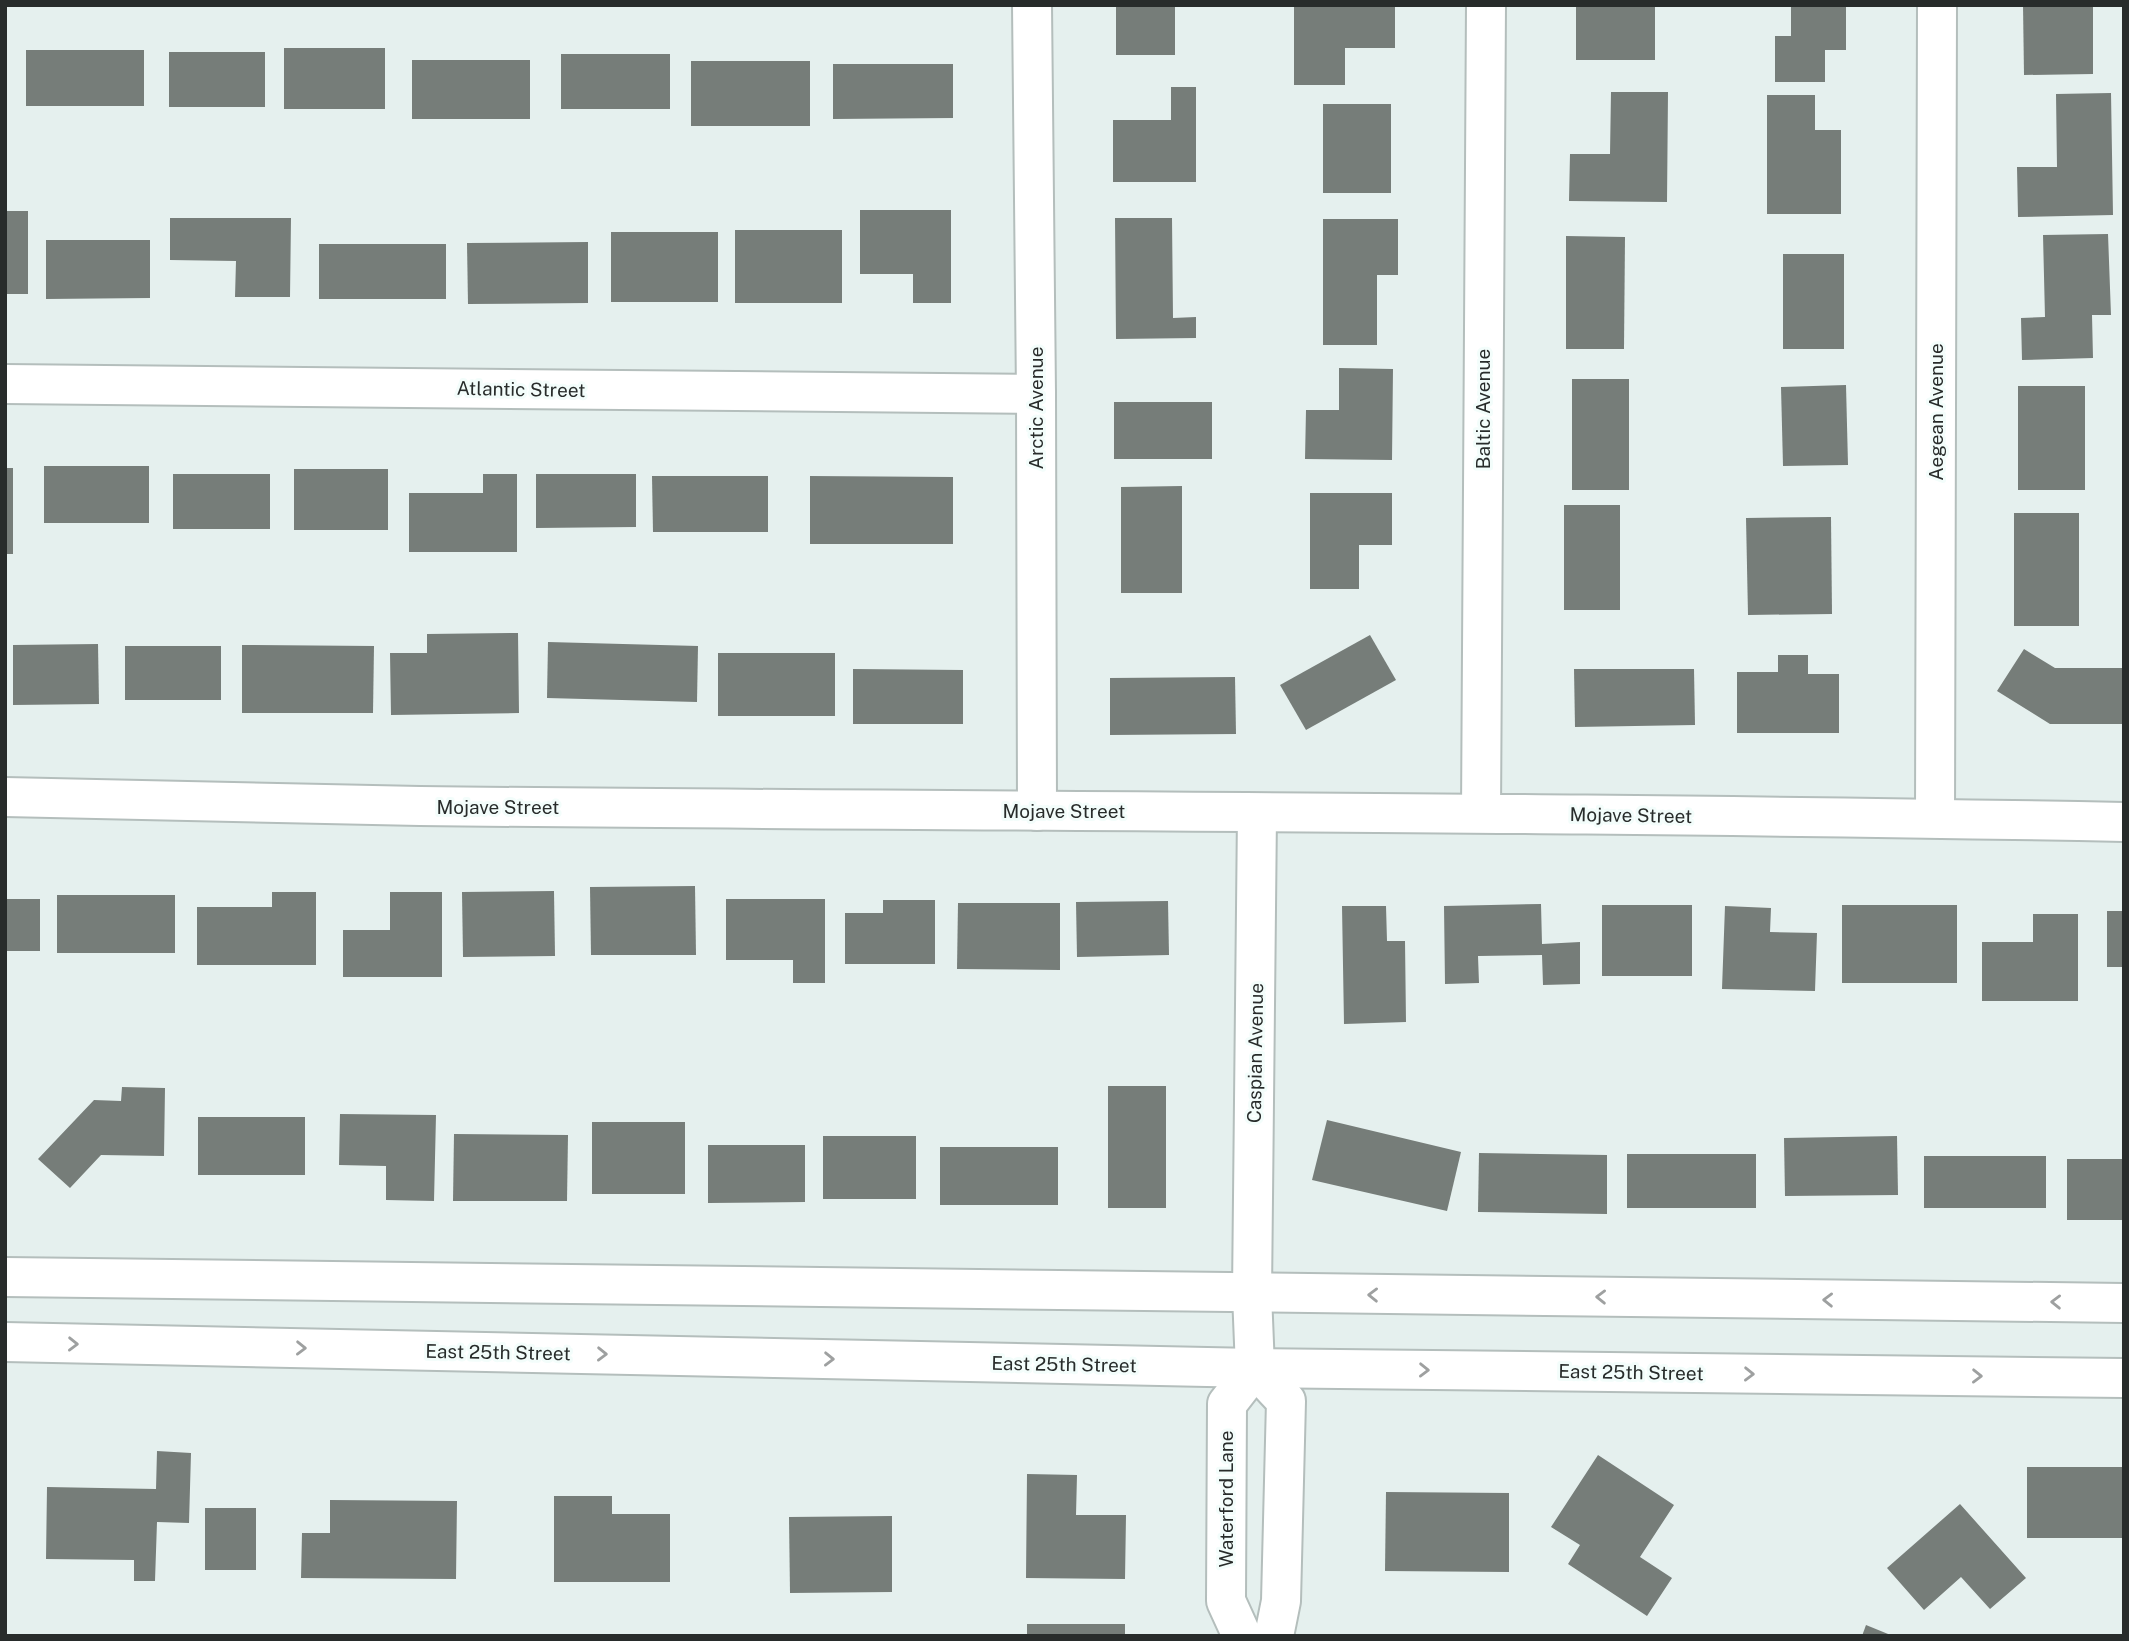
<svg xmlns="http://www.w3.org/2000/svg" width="2129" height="1641" font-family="'Public Sans',sans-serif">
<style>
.building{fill:#767d79}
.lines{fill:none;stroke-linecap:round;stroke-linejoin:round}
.minor-casing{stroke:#b4bebc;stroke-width:42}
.tertiary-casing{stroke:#b4bebc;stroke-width:42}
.minor{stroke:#fff;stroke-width:38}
.tertiary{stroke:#fff;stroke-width:38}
.oneway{stroke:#9ea0a0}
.labels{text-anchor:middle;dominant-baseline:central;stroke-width:6;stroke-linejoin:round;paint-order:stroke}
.street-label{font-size:19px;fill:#282c2b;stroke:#f3fdfb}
</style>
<rect width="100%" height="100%" fill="#e5f0ee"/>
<g class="building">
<rect x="1116" y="5" width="59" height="50"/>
<polygon points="1294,5 1395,5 1395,48 1345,48 1345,85 1294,85"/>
<rect x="1576" y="5" width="79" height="55"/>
<polygon points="1791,5 1846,5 1846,50 1825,50 1825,82 1775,82 1775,36 1791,36"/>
<polygon points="2023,5 2093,5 2093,74 2024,75"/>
<rect x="284" y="48" width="101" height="61"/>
<rect x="26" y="50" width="118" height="56"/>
<rect x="169" y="52" width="96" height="55"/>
<rect x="561" y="54" width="109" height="55"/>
<rect x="412" y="60" width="118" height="59"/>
<rect x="691" y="61" width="119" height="65"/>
<polygon points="833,64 953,64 953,118 833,119"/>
<polygon points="1171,87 1196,87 1196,182 1113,182 1113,120 1171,120"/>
<polygon points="1611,92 1668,92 1667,202 1569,201 1570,154 1610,154"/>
<polygon points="2111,93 2113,215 2018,217 2017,167 2057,167 2056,94"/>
<polygon points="1767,95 1815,95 1815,130 1841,130 1841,214 1767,214"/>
<rect x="1323" y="104" width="68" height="89"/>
<polygon points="860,210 951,210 951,303 913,303 913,274 860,274"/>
<rect x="5" y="211" width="23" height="83"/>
<polygon points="170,218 291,218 290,297 235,297 236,261 170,260"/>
<polygon points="1115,218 1172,218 1173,318 1196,317 1196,338 1116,339"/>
<polygon points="1323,219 1398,219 1398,275 1377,275 1377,345 1323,345"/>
<rect x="735" y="230" width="107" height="73"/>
<rect x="611" y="232" width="107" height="70"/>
<polygon points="2108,234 2111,315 2092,315 2093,358 2022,360 2021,318 2045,317 2043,235"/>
<polygon points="1566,236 1625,237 1624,349 1566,349"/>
<polygon points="46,240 150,240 150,298 46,299"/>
<polygon points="588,242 588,303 468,304 467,243"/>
<rect x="319" y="244" width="127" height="55"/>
<rect x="1783" y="254" width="61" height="95"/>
<polygon points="1339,368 1393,369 1392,460 1305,459 1306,410 1339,410"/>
<rect x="1572" y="379" width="57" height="111"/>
<polygon points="1846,385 1848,465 1783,466 1781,387"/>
<rect x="2018" y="386" width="67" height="104"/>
<rect x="1114" y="402" width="98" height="57"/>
<rect x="44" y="466" width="105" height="57"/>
<rect x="5" y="468" width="8" height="86"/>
<rect x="294" y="469" width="94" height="61"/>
<rect x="173" y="474" width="97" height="55"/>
<polygon points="483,474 517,474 517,552 409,552 409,493 483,493"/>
<polygon points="536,474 636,474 636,527 536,528"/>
<polygon points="652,476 768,476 768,532 653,532"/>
<polygon points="810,476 953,477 953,544 810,544"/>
<polygon points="1182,486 1182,593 1121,593 1121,487"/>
<polygon points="1310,493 1392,493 1392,545 1359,545 1359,589 1310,589"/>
<rect x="1564" y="505" width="56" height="105"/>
<rect x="2014" y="513" width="65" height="113"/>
<polygon points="1831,517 1832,614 1748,615 1746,518"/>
<polygon points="518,633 519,713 391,715 390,653 427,653 427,634"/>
<polygon points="1370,635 1396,680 1306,730 1280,685"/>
<polygon points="548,642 698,646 697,702 547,698"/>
<polygon points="98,644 99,704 13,705 13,645"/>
<polygon points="242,645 374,646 373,713 242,713"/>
<rect x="125" y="646" width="96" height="54"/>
<polygon points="2024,649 2055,668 2124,668 2124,724 2050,724 1997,691"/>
<rect x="718" y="653" width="117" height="63"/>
<polygon points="1778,655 1808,655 1808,674 1839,674 1839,733 1737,733 1737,672 1778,672"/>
<polygon points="853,669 963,670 963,724 853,724"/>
<polygon points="1574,669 1694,669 1695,725 1575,727"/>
<polygon points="1235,677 1236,734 1110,735 1110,678"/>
<polygon points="695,886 696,955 591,955 590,887"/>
<polygon points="554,891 555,956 463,957 462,892"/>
<polygon points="272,892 316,892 316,965 197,965 197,907 272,907"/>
<polygon points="390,892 442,892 442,977 343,977 343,930 390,930"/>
<rect x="57" y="895" width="118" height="58"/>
<rect x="5" y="899" width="35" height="52"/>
<polygon points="726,899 825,899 825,983 793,983 793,960 726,960"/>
<polygon points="883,900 935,900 935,964 845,964 845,913 883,913"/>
<polygon points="1168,901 1169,955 1077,957 1076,902"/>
<polygon points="958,903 1060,903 1060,970 957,969"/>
<polygon points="1541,904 1542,944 1580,942 1580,984 1543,985 1542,955 1478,956 1479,983 1445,984 1444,906"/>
<rect x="1602" y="905" width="90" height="71"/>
<rect x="1842" y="905" width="115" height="78"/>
<polygon points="1342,906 1386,906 1387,941 1405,941 1406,1022 1344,1024"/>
<polygon points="1725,906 1771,908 1770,932 1817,933 1815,991 1722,989"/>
<rect x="2107" y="911" width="17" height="56"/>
<polygon points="2033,914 2078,914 2078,1001 1982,1001 1982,942 2033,942"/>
<rect x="1108" y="1086" width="58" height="122"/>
<polygon points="122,1087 165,1088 164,1156 101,1155 70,1188 38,1159 94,1100 121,1101"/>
<polygon points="340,1114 436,1115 434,1201 386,1200 386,1166 339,1165"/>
<rect x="198" y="1117" width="107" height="58"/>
<polygon points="1327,1120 1461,1152 1447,1211 1312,1180"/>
<rect x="592" y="1122" width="93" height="72"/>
<polygon points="454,1134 568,1135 567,1201 453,1201"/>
<rect x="823" y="1136" width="93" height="63"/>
<polygon points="1897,1136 1898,1195 1785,1196 1784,1138"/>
<polygon points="708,1145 805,1145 805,1202 708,1203"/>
<rect x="940" y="1147" width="118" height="58"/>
<polygon points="1479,1153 1607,1155 1607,1214 1478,1212"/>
<rect x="1627" y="1154" width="129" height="54"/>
<rect x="1924" y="1156" width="122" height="52"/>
<rect x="2067" y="1159" width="57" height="61"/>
<polygon points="157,1451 191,1453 189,1523 157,1522 155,1581 134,1581 134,1560 46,1559 47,1487 156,1489"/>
<polygon points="1598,1455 1674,1505 1640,1557 1672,1578 1647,1616 1568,1564 1580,1545 1551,1527"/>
<rect x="2027" y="1467" width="96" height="71"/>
<polygon points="1027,1474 1077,1475 1076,1515 1126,1515 1125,1579 1026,1578"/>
<polygon points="1386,1492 1509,1493 1509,1572 1385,1571"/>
<polygon points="554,1496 612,1496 612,1514 670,1514 670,1582 554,1582"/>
<polygon points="330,1500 457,1501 456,1579 301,1578 302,1533 330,1533"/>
<polygon points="1960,1504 2026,1578 1990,1609 1961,1577 1924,1610 1887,1568"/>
<rect x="205" y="1508" width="51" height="62"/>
<polygon points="892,1516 892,1592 790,1593 789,1517"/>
<rect x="1027" y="1624" width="98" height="12"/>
<polygon points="1866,1625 1893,1636 1862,1636"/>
</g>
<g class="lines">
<g class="minor-casing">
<g id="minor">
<polyline points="1032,5 1036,394 1037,811"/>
<polyline points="5,384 1036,394"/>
<path d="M5 797C144 800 282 804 420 806 988 812 1556 811 2124 822"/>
<polyline points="1481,813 1486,5"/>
<polyline points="1935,818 1937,5"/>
<polyline points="1255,1368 1286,1401 1281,1601 1274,1636"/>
<polyline points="1242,1636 1226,1601 1227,1404 1255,1368 1252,1294 1257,813"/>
</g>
</g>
<g class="tertiary-casing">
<g id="tertiary">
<polyline points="5,1277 2124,1303"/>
<polyline points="5,1342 1255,1368 2124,1378"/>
</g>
</g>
<use href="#minor" class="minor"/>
<use href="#tertiary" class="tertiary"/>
</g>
<defs><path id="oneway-chevron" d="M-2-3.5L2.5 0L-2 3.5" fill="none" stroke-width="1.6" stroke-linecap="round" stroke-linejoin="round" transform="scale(1.75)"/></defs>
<g class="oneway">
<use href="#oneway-chevron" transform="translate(1373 1295) rotate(-179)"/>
<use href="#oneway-chevron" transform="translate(1601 1297) rotate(-179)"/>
<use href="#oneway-chevron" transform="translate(1828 1300) rotate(-179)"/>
<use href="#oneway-chevron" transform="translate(2056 1302) rotate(-179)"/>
<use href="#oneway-chevron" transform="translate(73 1344) rotate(1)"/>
<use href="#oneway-chevron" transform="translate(301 1348) rotate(1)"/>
<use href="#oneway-chevron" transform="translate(602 1354) rotate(1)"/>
<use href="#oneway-chevron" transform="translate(829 1359) rotate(1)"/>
<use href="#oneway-chevron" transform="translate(1424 1370) rotate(1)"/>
<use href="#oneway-chevron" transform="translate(1749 1374) rotate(1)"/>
<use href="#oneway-chevron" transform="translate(1977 1376) rotate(1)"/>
</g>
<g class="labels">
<g class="street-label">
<text transform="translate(521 389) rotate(1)">Atlantic Street</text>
<text transform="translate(1036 408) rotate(-90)">Arctic Avenue</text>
<text transform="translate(1483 409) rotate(-90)">Baltic Avenue</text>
<text transform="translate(1936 412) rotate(-90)">Aegean Avenue</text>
<text x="498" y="807">Mojave Street</text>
<text x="1064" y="811">Mojave Street</text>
<text transform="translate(1631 815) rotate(1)">Mojave Street</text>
<text transform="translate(1255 1053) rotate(-89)">Caspian Avenue</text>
<text transform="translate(498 1352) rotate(1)">East 25th Street</text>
<text transform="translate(1064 1364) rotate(1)">East 25th Street</text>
<text transform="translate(1631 1372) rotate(1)">East 25th Street</text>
<text transform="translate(1226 1499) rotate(-90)">Waterford Lane</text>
</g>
</g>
<rect width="2129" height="1641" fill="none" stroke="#282c2b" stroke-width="14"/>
</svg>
